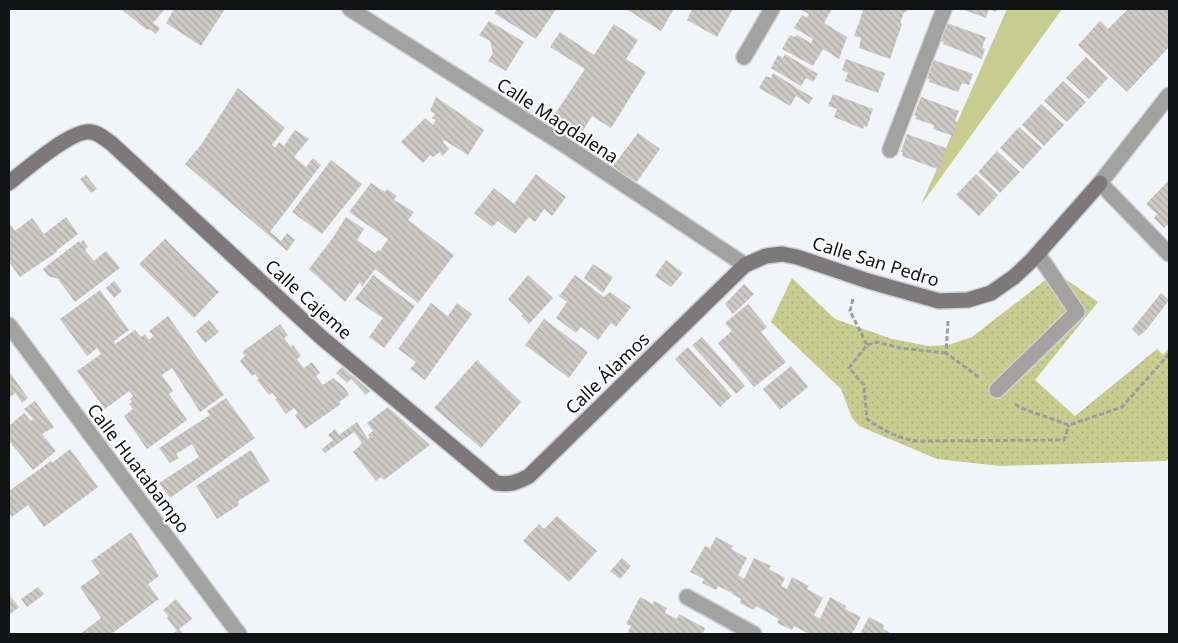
<svg xmlns="http://www.w3.org/2000/svg" width="1178" height="643" font-family="'Noto Sans',sans-serif">
<style>
.grass{fill:#c7cd8e}
.park{fill:url(#park-dots)}
.building{fill:url(#building-back-hatch)}
.lines{fill:none;stroke-linecap:round;stroke-linejoin:round}
.lane-casing{stroke:#cdd0d4;stroke-width:18}
.street-casing{stroke:#cdd0d4;stroke-width:18}
.secondary-casing{stroke:#cdd0d4;stroke-width:18}
.path{stroke:#9b9da1;stroke-width:3;stroke-dasharray:5 2.5;stroke-linecap:butt}
.lane{stroke:#a4a1a1;stroke-width:15}
.street{stroke:#a4a1a1;stroke-width:15}
.secondary{stroke:#7d797a;stroke-width:15}
.labels{text-anchor:middle;dominant-baseline:central;stroke-width:4;stroke-linejoin:round;paint-order:stroke}
.street-label{font-size:18px;fill:#101213;stroke:#fff}
</style>
<defs>
<pattern id="park-dots" width="8" height="8" patternUnits="userSpaceOnUse" patternTransform="scale(1.25)"><rect width="8" height="8" fill="#c7cd8e"/><path d="M2 2h.1M6 6h.1" fill="none" stroke="#aaaf7a" stroke-width="1.8" stroke-linecap="round"/></pattern>
<pattern id="building-back-hatch" width="6" height="6" patternUnits="userSpaceOnUse" patternTransform="scale(1.25)"><rect width="6" height="6" fill="#cdc9c5"/><path d="M-1 5l2 2M0 0l6 6M5-1l2 2" fill="none" stroke="#afaca8"/></pattern>
</defs>
<rect width="100%" height="100%" fill="#f1f4f9"/>
<polygon class="grass" points="1007,9 1062,9 921,205"/>
<polygon class="park" points="1052,275 1060,275 1098,302 1035,380 1075,416 1157,349 1163,355 1169,348 1169,459 1166,461 1000,466 937,459 859,426 852,418 841,389 771,322 792,278 835,319 892,339 929,346 948,345 972,337"/>
<g class="building">
<polygon points="121,9 165,9 153,23 160,28 156,34 149,29 147,30"/>
<polygon points="174,9 225,9 201,46 166,23"/>
<polygon points="497,9 556,9 536,39 494,13"/>
<polygon points="626,9 674,9 661,31"/>
<polygon points="690,9 733,9 717,37 687,20 692,10"/>
<polygon points="800,9 832,9 824,23 847,37 839,59 823,49 813,66 782,49 790,35 795,37 797,35 811,43 813,39 794,28 802,15 807,18 809,14"/>
<polygon points="858,9 908,9 906,12 904,12 900,23 902,24 890,59 859,48 861,38 854,36 863,11"/>
<polygon points="961,9 997,9 996,12 989,9 986,18"/>
<polygon points="1128,9 1169,9 1169,47 1127,92 1078,45 1100,21 1108,29"/>
<polygon points="489,21 524,42 506,71 488,61 493,53 490,41 479,35"/>
<polygon points="947,23 986,37 982,48 985,49 982,59 943,44 944,42 940,41"/>
<polygon points="614,24 638,40 626,59 646,72 611,128 592,116 582,132 555,114 585,69 550,47 560,32 594,55"/>
<polygon points="785,54 818,74 813,82 806,78 801,86 771,68 778,55 783,58"/>
<polygon points="1086,57 1108,78 1089,99 1066,78"/>
<polygon points="846,59 885,73 878,93 845,81 848,73 842,70"/>
<polygon points="934,60 973,74 969,85 962,83 958,92 929,82 930,79 927,79"/>
<polygon points="773,73 813,98 809,104 796,96 790,106 759,88 766,76 771,78"/>
<polygon points="1063,81 1086,102 1067,122 1044,101"/>
<polygon points="238,88 285,128 272,145 275,148 279,142 284,146 295,130 309,139 294,157 306,167 313,158 321,165 270,232 281,241 287,233 295,240 287,251 185,164 201,145"/>
<polygon points="833,94 873,109 867,127 864,126 863,129 834,117 837,109 828,106"/>
<polygon points="436,97 484,130 468,155 444,140 443,142 449,149 442,156 440,152 433,157 430,155 423,163 401,142 425,118 433,125 436,120 432,118 435,114 430,111"/>
<polygon points="921,97 959,111 955,121 958,122 953,136 933,129 934,125 915,119 916,116 914,116"/>
<polygon points="1041,104 1064,125 1044,146 1022,125"/>
<polygon points="1019,127 1042,148 1023,169 1000,148"/>
<polygon points="638,133 660,149 636,183 613,166"/>
<polygon points="907,134 946,148 940,170 902,156 903,152 901,152"/>
<polygon points="997,151 1020,172 1000,193 978,172"/>
<polygon points="331,160 362,184 322,234 292,212"/>
<polygon points="536,174 566,197 552,216 544,209 535,222 529,217 515,234 498,221 492,227 474,213 494,188 514,204"/>
<polygon points="976,174 998,195 979,216 956,195"/>
<polygon points="86,175 97,189 91,193 80,179"/>
<polygon points="1169,180 1169,227 1167,225 1164,228 1154,218 1157,214 1146,204"/>
<polygon points="371,183 385,192 387,189 397,196 394,200 414,212 408,220 454,255 418,303 375,269 362,287 360,282 345,302 309,269 332,239 346,217 364,229 357,240 375,253 378,250 380,251 388,239 349,212"/>
<polygon points="66,217 78,234 56,251 57,252 20,277 9,262 9,225 10,224 15,231 32,218 44,234"/>
<polygon points="165,239 219,292 194,318 139,264"/>
<polygon points="83,240 88,247 85,250 94,261 106,251 120,268 75,302 58,279 48,276 43,269 79,241 80,243"/>
<polygon points="666,260 683,273 671,287 655,276"/>
<polygon points="593,264 613,277 603,293 584,278"/>
<polygon points="373,275 415,306 384,348 369,337 383,318 355,299"/>
<polygon points="528,275 553,298 529,324 521,316 523,314 508,299"/>
<polygon points="575,275 604,297 610,292 631,307 616,327 611,323 598,340 581,327 576,333 556,318 567,302 559,296"/>
<polygon points="114,281 122,291 114,298 106,288"/>
<polygon points="744,284 754,294 733,314 725,304"/>
<polygon points="100,290 129,330 114,341 115,344 135,330 141,337 145,334 149,340 154,336 149,331 168,316 224,395 200,412 172,368 162,375 173,391 169,394 187,420 147,449 124,416 133,409 129,404 132,402 130,399 133,396 129,391 105,409 77,371 101,354 97,348 87,356 60,319"/>
<polygon points="1161,293 1169,300 1147,329 1139,336 1132,329"/>
<polygon points="431,303 448,316 457,303 472,314 425,380 410,369 416,362 398,349"/>
<polygon points="748,304 767,327 761,332 786,362 754,387 718,343 732,331 725,323"/>
<polygon points="544,319 588,352 569,378 525,345"/>
<polygon points="209,320 219,332 205,343 196,331"/>
<polygon points="280,324 288,335 284,338 291,347 293,345 301,356 297,359 304,368 312,362 320,373 316,376 323,385 333,378 344,387 349,395 339,402 341,404 305,429 295,415 298,413 294,408 286,414 275,399 277,398 272,393 269,395 257,380 259,379 255,374 252,376 240,361 245,356 242,352"/>
<polygon points="702,337 745,386 736,394 692,345"/>
<polygon points="688,347 732,396 720,407 675,359"/>
<polygon points="477,360 521,402 481,448 434,408"/>
<polygon points="791,366 808,387 780,410 763,389"/>
<polygon points="342,367 370,391 366,395 351,379 347,383 336,373"/>
<polygon points="9,371 28,398 22,403 15,393 9,398"/>
<polygon points="226,398 255,438 170,498 159,483 199,457 192,444 176,454 179,458 170,463 159,448 210,415 207,411"/>
<polygon points="35,401 54,427 42,434 56,451 33,470 9,441 9,426 24,413 31,421 33,419 24,409"/>
<polygon points="388,407 430,445 384,480 381,477 376,481 353,452 362,443 354,432 325,453 322,449 333,440 328,435 335,429 339,435 357,422 368,439 370,437 368,435 373,431 367,423"/>
<polygon points="70,449 98,487 44,527 28,505 12,517 9,513 9,491 51,461 52,463"/>
<polygon points="251,450 270,481 238,501 239,505 217,519 196,486"/>
<polygon points="557,516 597,551 569,582 523,541 539,524 544,529"/>
<polygon points="131,532 159,576 148,584 159,599 111,634 80,634 101,618 80,587 100,573 91,561"/>
<polygon points="716,537 733,546 731,549 747,558 738,575 744,579 754,558 771,566 769,569 785,578 781,586 787,589 792,577 809,586 807,589 823,598 814,615 820,619 830,597 846,606 845,609 861,617 852,634 809,634 794,626 792,630 777,623 779,619 767,612 756,606 754,610 740,603 741,599 732,594 732,593 718,586 716,590 702,583 704,579 690,572 705,546 710,548"/>
<polygon points="622,558 631,566 620,579 610,571"/>
<polygon points="38,587 44,594 27,607 21,599"/>
<polygon points="9,595 19,607 9,615"/>
<polygon points="640,597 653,604 654,601 667,608 665,613 677,619 679,614 705,628 703,633 705,634 627,634 631,626 626,624"/>
<polygon points="176,599 192,619 179,629 183,634 171,634 177,631 167,618 168,616 163,610"/>
<polygon points="869,617 884,625 883,629 892,634 860,634"/>
</g>
<g class="lines">
<g class="lane-casing">
<polyline id="lane" points="997,390 1077,312 1038,254"/>
</g>
<g class="street-casing">
<g id="street">
<polyline points="350,9 563,144 745,265"/>
<polyline points="744,57 772,9"/>
<polyline points="1169,95 1100,183 1169,254"/>
<polyline points="890,150 944,9"/>
<polyline points="9,325 239,634"/>
<polyline points="687,597 754,634"/>
</g>
</g>
<g class="secondary-casing">
<path id="secondary" d="M9 183C25 170 72 129 91 132 99 133 105 139 111 143L322 338 496 483C510 485 516 483 529 476L745 265 766 256 782 254 797 257 868 281 939 301 968 300 991 293 1014 277 1032 260 1100 183"/>
</g>
<g class="path">
<polyline points="853,299 850,311 867,345"/>
<polyline points="948,321 946,353 980,378"/>
<path d="M946 353 900 348 877 342 867 345 849 368 864 385 867 419C883 430 897 438 917 441L1064 440 1069 425"/>
<polyline points="1015,404 1021,408 1069,425 1122,407 1169,354"/>
</g>
<use href="#lane" class="lane"/>
<use href="#street" class="street"/>
<use href="#secondary" class="secondary"/>
</g>
<g class="labels">
<g class="street-label">
<text transform="translate(558 120) rotate(33)">Calle Magdalena</text>
<text transform="translate(876 261) rotate(17)">Calle San Pedro</text>
<text transform="translate(309 299) rotate(42)">Calle Cajeme</text>
<text transform="translate(607 373) rotate(-44)">Calle Álamos</text>
<text transform="translate(139 468) rotate(53)">Calle Huatabampo</text>
</g>
</g>
<rect width="1178" height="643" fill="none" stroke="#101213" stroke-width="20"/>
</svg>
